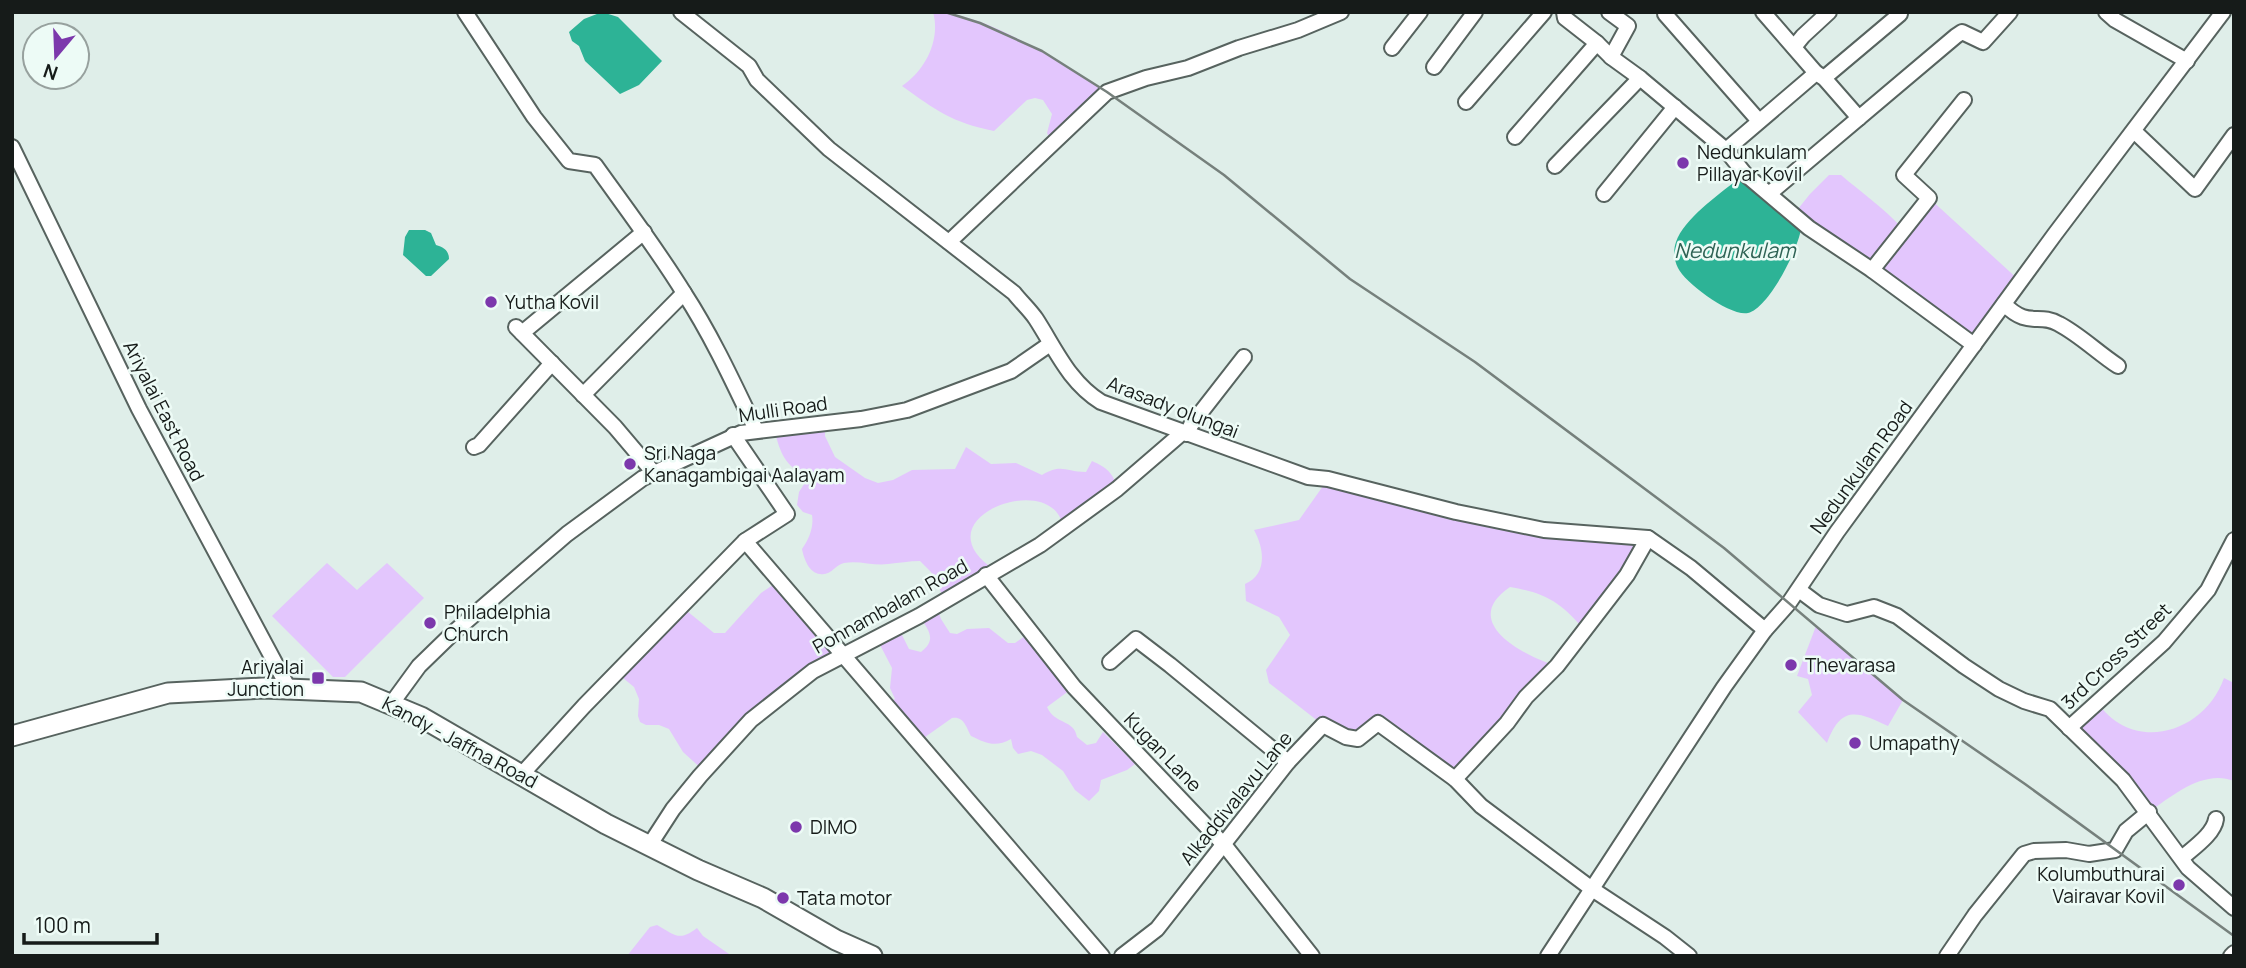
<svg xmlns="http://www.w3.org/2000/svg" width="2246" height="968" font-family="Manrope,sans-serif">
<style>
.green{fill:#e3c6fd}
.water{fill:#2db396}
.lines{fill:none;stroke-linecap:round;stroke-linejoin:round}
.minor-casing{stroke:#57635f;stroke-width:18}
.highway-casing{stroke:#57635f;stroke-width:23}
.minor{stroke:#fff;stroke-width:14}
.highway{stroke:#fff;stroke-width:19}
.rail{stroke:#76807c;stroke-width:2.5}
.poi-dot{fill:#7c38ac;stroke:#edfbf6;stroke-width:2.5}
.labels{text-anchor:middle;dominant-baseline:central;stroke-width:5;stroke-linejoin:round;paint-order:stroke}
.poi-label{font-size:19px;fill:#161b19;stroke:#edfbf6;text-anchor:start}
.street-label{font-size:19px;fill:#161b19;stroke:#edfbf6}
.water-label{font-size:21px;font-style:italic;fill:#2f6355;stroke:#edfbf6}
</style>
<rect width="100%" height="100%" fill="#dfeee9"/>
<g class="green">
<path d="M933 12C986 12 1063 64 1107 92L1050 139 1047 133 1052 114 1043 100 1035 98 1027 100 994 131C951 122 937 111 902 86 925 71 941 40 933 12Z"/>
<path d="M1829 175H1841C1862 193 1884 208 1903 229L1929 198 2021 282 1974 345 1794 214 1810 194Z"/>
<path d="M825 422V436L835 457 865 478 878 483 893 480 912 470 955 469 966 447 991 464 1016 463 1042 475C1062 463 1065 472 1086 472L1092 461C1106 467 1114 473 1117 489L1063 528C1056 467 915 518 995 570L945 600 931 572 920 561C909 561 899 563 888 564 873 566 859 560 844 563 835 565 831 576 820 574 809 573 804 559 802 549 809 539 814 527 812 515L803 512 797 505 799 492 808 478C784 464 781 455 774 429Z"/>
<path d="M1328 479 1456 512 1648 538 1585 631C1562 603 1546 593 1510 587 1458 622 1524 656 1557 666L1455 779 1379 723 1358 739 1323 725 1269 683 1266 670 1290 635 1279 617 1246 601 1245 584C1268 574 1264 548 1254 530L1299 520Z"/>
<polygon points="327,563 357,590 387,563 424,598 345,677 333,677 272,616"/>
<polygon points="779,581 842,656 813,671 704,771 683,752 669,729 659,725 646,725 640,722 638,716 639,699 634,687 617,673 682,607 714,633 725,633 761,593"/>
<path d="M936 605 941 619 950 633 957 634 967 629 989 628 1008 643H1015L1031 632 1074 687 1047 707C1055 725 1074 719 1077 737L1087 745 1096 743 1103 732 1135 764 1127 770 1101 780 1099 791 1089 801 1075 790 1063 771 1042 755 1031 751 1018 754 1013 748 1011 739C995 748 986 743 971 736 966 727 964 716 952 718L918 742 885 706 895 699 890 688 892 668 877 639 898 627 909 649 921 652C937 640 929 630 919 616Z"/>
<path d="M1816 626 1903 700 1888 726C1857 711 1841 705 1827 743L1798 712 1812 695 1808 679 1797 676Z"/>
<path d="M2224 678 2234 683V781C2204 769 2173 795 2149 812L2069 728 2097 702C2133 755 2205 733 2224 678Z"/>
<path d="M657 925C675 935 679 942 697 928L703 936 732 956H627L650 927Z"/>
</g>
<g class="water">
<polygon points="602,12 618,17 662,61 639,85 620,94 585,61 579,46 572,41 569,32 584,19"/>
<path d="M1737 180 1751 187 1801 229C1798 249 1769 308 1748 313 1731 317 1685 283 1678 268 1674 260 1673 250 1676 242 1684 219 1718 195 1737 180Z"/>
<path d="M409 230H425L431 233 436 245C443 247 449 250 449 259L431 276H426L403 255 405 237Z"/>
</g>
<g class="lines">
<g class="minor-casing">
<g id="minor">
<path d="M465 12 534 117 569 161 595 165C625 207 657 249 684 293 712 336 734 384 756 430"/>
<path d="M681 12 749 66 757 80 829 149 1014 293C1021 302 1030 310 1036 319 1056 350 1069 382 1101 402L1308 477 1328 479 1456 512 1544 530 1648 538 1691 568 1765 630"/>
<polyline points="1564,12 1565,18 1597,43"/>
<polyline points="1609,12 1628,26 1611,57 1640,78 1726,150 1745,174 1809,228 1872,270 1974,345"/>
<polyline points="1763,12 1816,73"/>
<polyline points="2106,12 2115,20 2187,61"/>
<polyline points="1665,14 1759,121"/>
<polyline points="1794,47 1803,36 1829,12"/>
<polyline points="1392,48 1420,12"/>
<polyline points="1434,67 1475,12"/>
<polyline points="1824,78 1900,14"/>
<polyline points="1466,102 1544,12"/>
<polyline points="2134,131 2195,189 2234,135"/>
<polyline points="1515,137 1597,43 1611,57"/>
<polyline points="12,147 139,409 289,689"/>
<polyline points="1726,150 1816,73 1824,78 1859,118"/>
<polyline points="1555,166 1640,78"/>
<polyline points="1770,193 1956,36 1962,32 1983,42 2010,12"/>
<polyline points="1604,194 1675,107"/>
<polyline points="949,242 1107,92 1146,78 1188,68 1239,48 1298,30 1341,12"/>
<polyline points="1872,270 1929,198 1904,175 1964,100"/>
<path d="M2004 304C2029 329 2038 312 2059 324 2080 335 2098 353 2118 366"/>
<polyline points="516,327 615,427 654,473"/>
<polyline points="522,333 644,232"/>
<polyline points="583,395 684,293"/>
<polyline points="1187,434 1191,425 1244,357"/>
<polyline points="733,435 787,514 745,541 1102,956"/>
<polyline points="474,447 479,445 552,363"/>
<polyline points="986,575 1074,687 1226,847 1312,956"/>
<polyline points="1799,590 1819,605 1847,614 1874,607 1897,616 1964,666 1999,689 2024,701 2050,709 2123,780 2188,868 2234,908"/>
<polyline points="1110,662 1136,639 1170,665 1288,762"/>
<polyline points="392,703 419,666 454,632 567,534 643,478 741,433 861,419 907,410 1011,371 1050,344"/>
<polyline points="2069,728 2164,642 2208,590 2234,540"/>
<polyline points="522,774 584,706 745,541"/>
<polyline points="1455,779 1507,723 1526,697 1557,666 1627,575 1648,538"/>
<polyline points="649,846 673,809 700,776 751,720 813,671 919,616 1040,545 1117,489 1182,433"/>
<path d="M2182 858C2193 848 2214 834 2216 819"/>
<polyline points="1122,956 1157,929 1288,762 1323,725 1346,737 1358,739 1378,723 1455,779 1481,806 1592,889 1665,937 1689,956"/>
<polyline points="1548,956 1724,687 1765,630 1789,603 1837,532 2055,234 2223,12"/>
<polyline points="1947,956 1975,915 2024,854 2034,851 2066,850 2089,854 2115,850 2126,831 2149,812"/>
<polyline points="2231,956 2234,953"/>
</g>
</g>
<g class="highway-casing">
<polyline id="highway" points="12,736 168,693 263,688 361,692 421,717 606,824 698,870 763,898 836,940 872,956"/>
</g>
<use href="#minor" class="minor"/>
<use href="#highway" class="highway"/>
<polyline class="rail" points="945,12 980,23 1042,51 1107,92 1224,175 1350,279 1475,362 1724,548 1903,700 2025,784 2234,936"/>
</g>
<g class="poi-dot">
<circle cx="1683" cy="163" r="7"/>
<circle cx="491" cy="302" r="7"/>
<circle cx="630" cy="464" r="7"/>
<circle cx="430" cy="623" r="7"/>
<circle cx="1791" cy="665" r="7"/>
<rect x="311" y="671" width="14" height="14" rx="3.5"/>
<circle cx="1855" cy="743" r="7"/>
<circle cx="796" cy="827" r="7"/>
<circle cx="2179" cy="885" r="7"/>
<circle cx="783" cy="898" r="7"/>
</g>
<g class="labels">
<g class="poi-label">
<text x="1697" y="152">Nedunkulam<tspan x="1697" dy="22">Pillayar Kovil</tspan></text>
<text x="505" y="302">Yutha Kovil</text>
<text x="644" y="453">Sri Naga<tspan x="644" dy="22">Kanagambigai Aalayam</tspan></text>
<text x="444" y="612">Philadelphia<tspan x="444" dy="22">Church</tspan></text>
<text x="1805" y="665">Thevarasa</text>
<text x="304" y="667" text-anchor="end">Ariyalai<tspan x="304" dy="22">Junction</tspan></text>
<text x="1869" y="743">Umapathy</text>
<text x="810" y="827">DIMO</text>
<text x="2165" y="874" text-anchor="end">Kolumbuthurai<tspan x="2165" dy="22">Vairavar Kovil</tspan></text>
<text x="797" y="898">Tata motor</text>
</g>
<g class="street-label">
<text transform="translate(1173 407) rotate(21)">Arasady olungai</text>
<text transform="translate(783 409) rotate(-8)">Mulli Road</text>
<text transform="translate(164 411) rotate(63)">Ariyalai East Road</text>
<text transform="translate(1861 467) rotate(-54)">Nedunkulam Road</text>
<text transform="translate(890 606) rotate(-29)">Ponnambalam Road</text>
<text transform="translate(2116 656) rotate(-44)">3rd Cross Street</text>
<text transform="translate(460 742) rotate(28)">Kandy - Jaffna Road</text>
<text transform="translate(1163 752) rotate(46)">Kugan Lane</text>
<text transform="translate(1236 798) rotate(-51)">Alkaddivalavu Lane</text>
</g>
<g class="water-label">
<text x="1735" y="250">Nedunkulam</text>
</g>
</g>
<rect width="2246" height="968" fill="none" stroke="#161b19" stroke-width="28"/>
<g transform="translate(56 56) rotate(199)"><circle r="33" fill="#edfbf6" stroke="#97a19e" stroke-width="2"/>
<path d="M0-5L12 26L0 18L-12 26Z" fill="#7c38ac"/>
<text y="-10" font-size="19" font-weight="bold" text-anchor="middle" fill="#161b19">N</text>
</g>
<path d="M24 933v10h133v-10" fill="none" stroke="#161b19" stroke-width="3.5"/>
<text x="35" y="933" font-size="21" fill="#161b19" stroke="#edfbf6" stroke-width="5" paint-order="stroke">100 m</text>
</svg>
